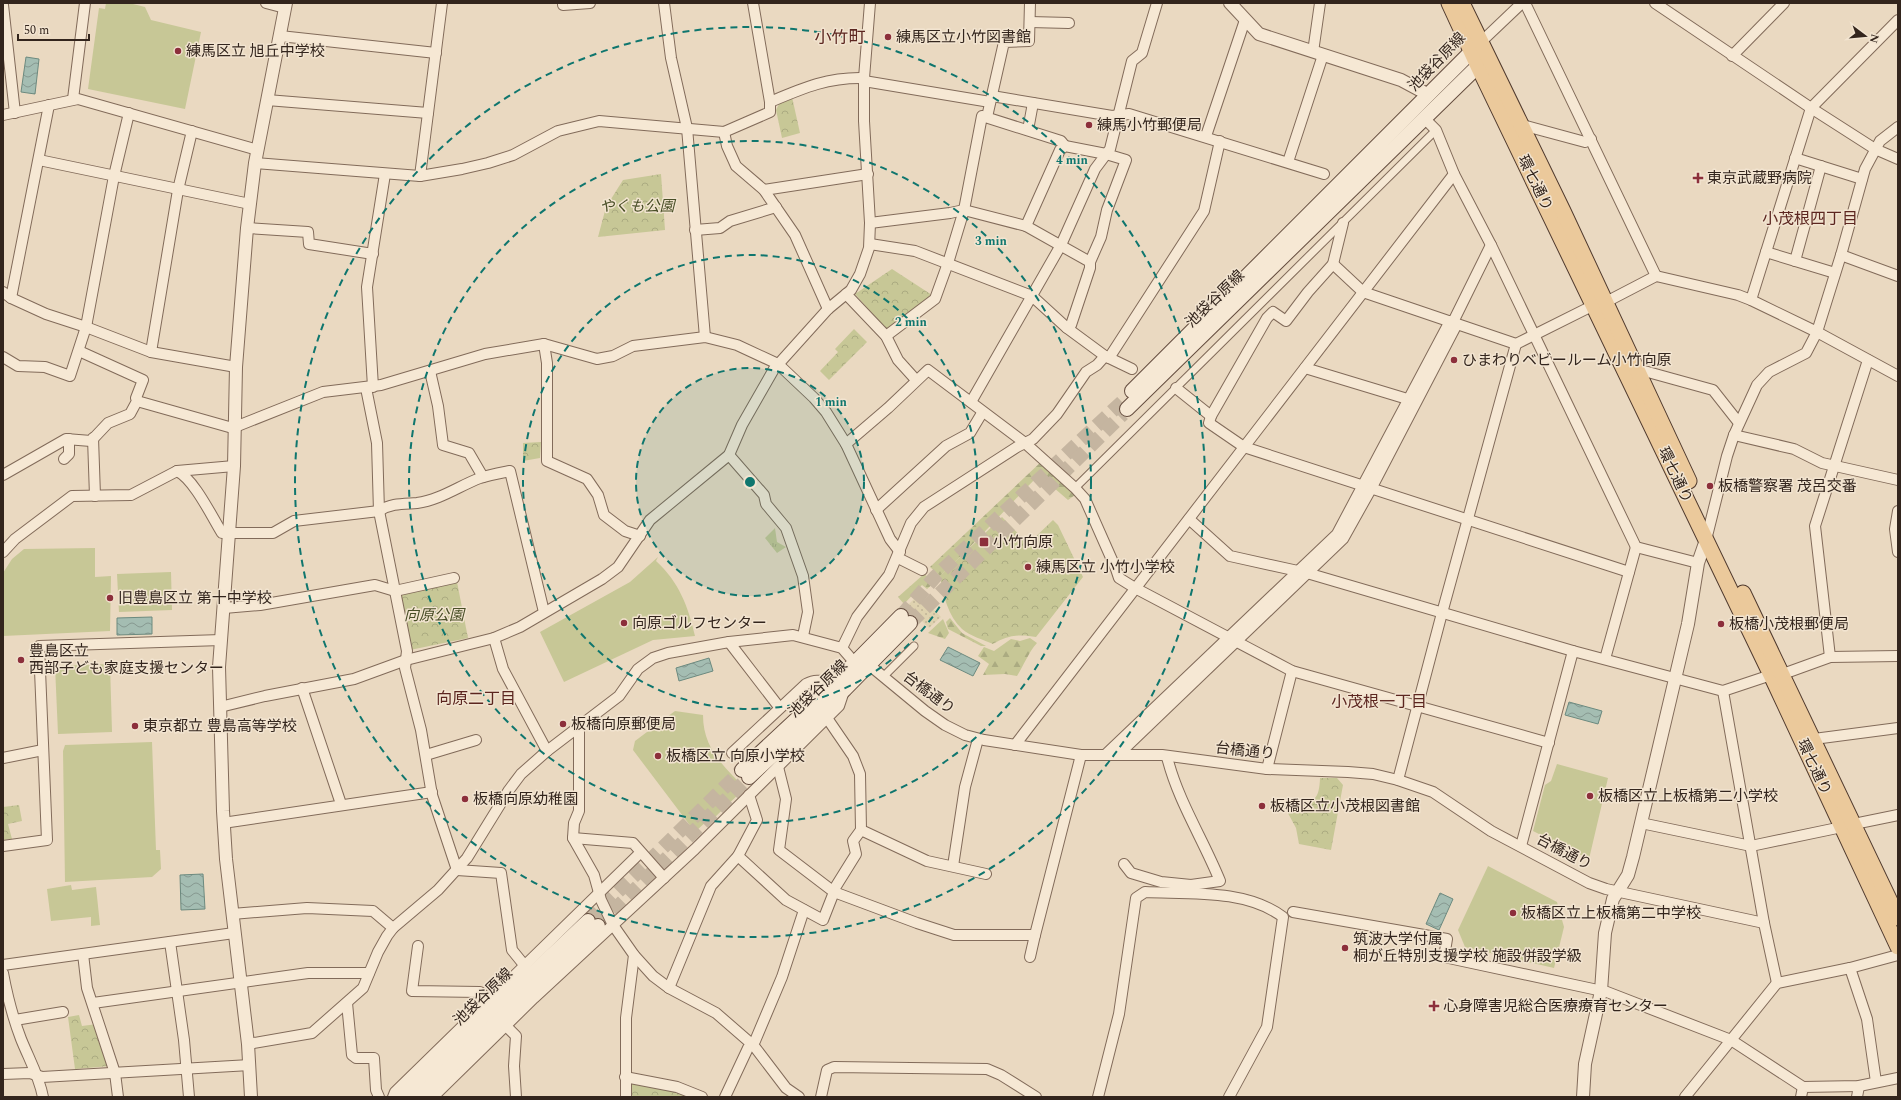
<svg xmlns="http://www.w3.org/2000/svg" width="1901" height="1100" font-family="Spectral,'Noto Sans JP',serif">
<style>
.farmland{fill:url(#farmland-dots)}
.grass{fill:url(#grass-tufts)}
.forest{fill:url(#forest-firs)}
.park{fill:url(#park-crowns)}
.pitch{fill:#c7c796}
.water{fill:url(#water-waves);stroke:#6c8a7f}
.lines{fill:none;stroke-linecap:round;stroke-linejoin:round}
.secondary-tunnel{stroke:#c5b5a0;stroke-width:14;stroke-dasharray:14 7;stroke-linecap:butt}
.pedestrian-casing{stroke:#826b5a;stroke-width:9}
.minor-casing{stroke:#826b5a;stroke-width:12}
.tertiary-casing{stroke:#826b5a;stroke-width:14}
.secondary-casing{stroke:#644c3e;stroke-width:16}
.primary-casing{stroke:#503a2e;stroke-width:17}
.pedestrian{stroke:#f6e8d4;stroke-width:7}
.minor{stroke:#f6e8d4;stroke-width:10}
.tertiary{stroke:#f6e8d4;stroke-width:12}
.secondary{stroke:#f6e8d4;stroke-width:14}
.primary{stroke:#ebc99b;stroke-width:15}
.ring{fill:none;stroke:#0f766e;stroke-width:2;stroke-dasharray:7 5}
.poi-dot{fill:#8c2f3b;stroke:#f2e4d0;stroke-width:1.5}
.labels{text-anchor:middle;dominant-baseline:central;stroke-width:3;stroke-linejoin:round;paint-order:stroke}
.poi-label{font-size:15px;fill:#33251d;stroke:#f2e4d0;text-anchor:start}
.street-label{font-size:15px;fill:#33251d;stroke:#f2e4d0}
.park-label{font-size:15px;font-style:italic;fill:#484e26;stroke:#f2e4d0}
.neighbourhood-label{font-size:16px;fill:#5c2620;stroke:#f2e4d0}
.quarter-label{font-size:17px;fill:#5c2620;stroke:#f2e4d0}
.centre{fill:#0f766e;stroke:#f2e4d0;stroke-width:2}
.ring-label{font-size:12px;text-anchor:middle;font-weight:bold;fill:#0f766e;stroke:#f2e4d0;stroke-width:3;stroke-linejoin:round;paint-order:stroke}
</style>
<defs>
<pattern id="farmland-dots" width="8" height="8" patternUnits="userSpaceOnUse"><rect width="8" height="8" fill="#dfd2af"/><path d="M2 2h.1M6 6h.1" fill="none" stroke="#c0b496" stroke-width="1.8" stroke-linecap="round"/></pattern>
<pattern id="grass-tufts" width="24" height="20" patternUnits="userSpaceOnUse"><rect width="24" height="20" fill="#c7c796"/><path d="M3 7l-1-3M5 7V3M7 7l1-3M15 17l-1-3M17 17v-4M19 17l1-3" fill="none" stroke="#abab81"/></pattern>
<pattern id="forest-firs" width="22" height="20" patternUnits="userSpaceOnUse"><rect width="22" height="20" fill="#c7c796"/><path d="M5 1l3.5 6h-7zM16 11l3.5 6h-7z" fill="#abab81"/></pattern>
<pattern id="park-crowns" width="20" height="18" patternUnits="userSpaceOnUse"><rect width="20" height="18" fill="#c7c796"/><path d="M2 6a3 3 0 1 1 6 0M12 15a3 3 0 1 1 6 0" fill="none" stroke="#abab81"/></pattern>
<pattern id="water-waves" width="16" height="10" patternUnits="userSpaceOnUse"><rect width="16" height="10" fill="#a4bdb2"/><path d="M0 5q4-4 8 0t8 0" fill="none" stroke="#869990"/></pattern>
</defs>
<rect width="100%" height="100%" fill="#ead9c1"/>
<polygon class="farmland" points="919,594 941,617 929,628 907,606"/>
<polygon class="grass" points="775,528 777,542 786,547 777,553 765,538"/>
<g class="forest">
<path d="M1042 461 1075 495 1068 500 1039 475C1006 508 975 544 940 576L930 567Z"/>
<polygon points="924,574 935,582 927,589 922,585 904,604 898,597"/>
<polygon points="950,618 962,633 986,646 981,646 948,629 946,622"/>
<polygon points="943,619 949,633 945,639 928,633"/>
<path d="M1030 638 1037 643C1028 653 1024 665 1017 676L1005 674 983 675 989 664 978 656 984 647 994 651 1011 639 1020 641Z"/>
</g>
<g class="park">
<polygon points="792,97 800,133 782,138 776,110 780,102"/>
<polygon points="661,174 665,230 598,237 606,207 623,180"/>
<polygon points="892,269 932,295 887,330 855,294"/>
<polygon points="854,329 867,342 829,380 820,371 838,352 835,349"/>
<polygon points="541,442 540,458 523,461 523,443"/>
<path d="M1002 517 1028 544 1053 520 1058 525 1083 577 1036 637C1021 634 1007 635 993 644 984 640 970 636 962 629 948 616 943 595 940 576Z"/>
<polygon points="457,582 468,638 410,650 401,593"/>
<path d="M1320 778H1337L1343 785 1331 850 1299 844 1296 828 1283 804 1284 802C1309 802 1319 807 1320 778Z"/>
<polygon points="19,805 22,821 8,824 12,839 3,840 3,807"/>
<polygon points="79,1015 82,1026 97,1024 110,1066 75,1069 68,1017"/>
<polygon points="633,1083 676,1090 687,1095 686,1097 631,1097 630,1085"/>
</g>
<g class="pitch">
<polygon points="106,3 129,3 145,7 151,20 201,32 185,109 88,89 99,8 105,9"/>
<polygon points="95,548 95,577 111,576 110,631 3,636 3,573 12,559 24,549"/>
<path d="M658 557 656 561C679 582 688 606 695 636L653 640 564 682 540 632 630 582Z"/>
<polygon points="171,572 172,610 119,612 117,574"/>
<polygon points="110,664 112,732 58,734 55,666"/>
<path d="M675 711 703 715C703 748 723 766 745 788L713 819 711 817 695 832 633 750 635 741Z"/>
<polygon points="152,742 156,850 160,850 161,869 152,877 65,882 63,751 65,745"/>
<polygon points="1557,764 1608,778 1589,859 1533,831 1545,785 1551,781"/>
<polygon points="1488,866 1557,902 1564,927 1554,968 1465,947 1458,930"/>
<polygon points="71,885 72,890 96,887 100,925 91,926 91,917 51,921 47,889"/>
</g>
<g class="water">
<polygon points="26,57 39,59 35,94 21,92"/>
<polygon points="152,617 152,634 117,635 117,618"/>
<polygon points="948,647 980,663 973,676 940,660"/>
<polygon points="709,658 713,671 679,681 676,668"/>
<polygon points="1569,702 1602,711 1598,724 1565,715"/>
<polygon points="203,874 205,909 181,910 180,875"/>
<polygon points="1440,893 1453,899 1439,930 1426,924"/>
</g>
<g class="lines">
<g class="secondary-tunnel">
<polyline points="901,616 935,577 1122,402"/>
<polyline points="910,623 1123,414"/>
<polyline points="588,921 742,770"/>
<polyline points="598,926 749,777"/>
</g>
<g class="pedestrian-casing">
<g id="pedestrian">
<polyline points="1075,488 1436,130"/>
<polyline points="883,677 914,646"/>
</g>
</g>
<g class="minor-casing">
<g id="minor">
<polyline points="266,3 285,8"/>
<polyline points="563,3 563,5 590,3"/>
<polyline points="664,3 671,58 687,128 705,337"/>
<polyline points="753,3 770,102"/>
<polyline points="1525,3 1656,276"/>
<polyline points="1655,3 1811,108 1875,149 1898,159"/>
<polyline points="3,5 15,113"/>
<polyline points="1030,22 1069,23"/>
<polyline points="280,36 436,53"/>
<polyline points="1481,42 1522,3"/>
<polyline points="1313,52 1320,3"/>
<polyline points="1732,56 1784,3"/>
<polyline points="864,81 990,102"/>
<polyline points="992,96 1112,116 1129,114 1324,174"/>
<polyline points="73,99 85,3"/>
<polyline points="267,100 428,113"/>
<polyline points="3,115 78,99 258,150"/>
<polyline points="987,117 1004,42 1029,41 1030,3"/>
<polyline points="1424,118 1436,130 1454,174 1491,245 1636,547 1698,563"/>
<polyline points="1522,125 1585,142 1591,139"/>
<polyline points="1028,130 1033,103"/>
<polyline points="724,132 727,146 736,166 764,190 795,235 828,309"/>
<polyline points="1206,136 1245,20"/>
<polyline points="1795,158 1862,179"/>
<polyline points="39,160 250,204"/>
<polyline points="1288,162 1323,55"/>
<path d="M255 163 420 176 462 169 488 163 513 155 558 131 599 121 724 132 770 112V102C803 88 828 77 864 78"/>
<polyline points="420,176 442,3"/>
<polyline points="764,190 868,174"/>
<polyline points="870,223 950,213 964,210 1026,226 1090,262"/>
<polyline points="1343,223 1333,264 1308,292 1286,321 1273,312 1267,318 1211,416 1209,423 1244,447 1629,572"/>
<polyline points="1026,226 1060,150 1065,146 1106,154 1126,160 1107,210 1101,237 1090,262 1090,268 1071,325 1067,328"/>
<polyline points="247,228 308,232 309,244 373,254"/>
<polyline points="695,230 720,228 730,221 776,207"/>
<polyline points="870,244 915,251 1032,296 1067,328 1105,356 1132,369"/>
<polyline points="1766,252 1835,273"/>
<polyline points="1841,255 1898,276"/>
<polyline points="1795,261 1821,166"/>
<polyline points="1333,264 1363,292 1516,344 1594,305"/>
<polyline points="3,292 11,298 46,314 86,327 151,352 236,367"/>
<polyline points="846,294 886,336 898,360 916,380"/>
<polyline points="11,298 49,105"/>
<polyline points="1751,300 1811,108 1898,20"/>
<polyline points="1606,302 1656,276 1738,295 1751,300 1817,332 1898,376"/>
<polyline points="1453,322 1491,245"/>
<polyline points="886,336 935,299 948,263 964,210 982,116 1061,141 1065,146"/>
<polyline points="544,344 547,363 547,461 587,479 598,495 604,515 625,531 640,536"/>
<polyline points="151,352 178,190 192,131"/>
<polyline points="3,357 18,366 45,367 70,376 86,327 114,176 129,113"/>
<polyline points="1109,358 1204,211 1220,141"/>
<polyline points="1305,368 1414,401"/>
<polyline points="1637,369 1713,390 1739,423"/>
<polyline points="430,371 438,406 443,445 469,453 483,477"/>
<polyline points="373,387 367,287 385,174"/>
<polyline points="366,388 377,443 379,511 407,651 405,668 421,730 432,795 457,870 501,873 512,950 525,966"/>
<polyline points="1176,388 1211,416"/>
<polyline points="137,401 229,427 235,427 323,392 381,385 485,354 544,344 597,359 613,356 633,346 705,337 737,345 778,364 814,398 826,412 846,444 890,539 900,552"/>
<polyline points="971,402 1061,245 1095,169 1110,149 1132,61 1142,53 1157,3"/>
<polyline points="1734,435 1794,449 1822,463 1898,480"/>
<polyline points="93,438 95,496"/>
<polyline points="846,444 888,408 928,370 1025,443 1075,488 1085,499 1116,569 1119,578 1135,588 1292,671 1549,743"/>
<polyline points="729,455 764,495 766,504 786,528 803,576 808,612 803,636"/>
<polyline points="64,459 69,454 69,439"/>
<path d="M177 471C194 479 212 517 222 533H273L294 521 379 511C391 503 404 504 417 503 440 500 459 486 480 478 489 475 500 473 510 471L544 612"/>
<polyline points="3,475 66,439 91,441 108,423 130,414 137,401 136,398 143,380 79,351"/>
<polyline points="876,510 946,446 970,433 982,413"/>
<polyline points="1898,511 1895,529 1898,552"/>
<polyline points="1189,519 1230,556 1307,573 1573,651"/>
<polyline points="1706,540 1727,456 1734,435 1757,385 1769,372 1806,353 1817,332 1841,255 1865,169 1880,141 1898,127"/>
<polyline points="3,552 15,539 72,496 131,495 177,471 234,466"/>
<polyline points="898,558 922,570"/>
<polyline points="224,608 260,605 375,585 395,591 454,578"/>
<polyline points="494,638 503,669 547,751"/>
<polyline points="729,642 779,707"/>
<polyline points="842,648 857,617 889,575 911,523 924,507 1017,447 1033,439 1057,414 1086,372 1097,365 1105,356"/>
<polyline points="1830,657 1815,526 1868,360"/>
<polyline points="1605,659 1636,547"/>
<polyline points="868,664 925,711 945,725 965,735 984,740 1081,755 1162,755 1267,769 1348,772 1373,774 1398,780 1433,792 1491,831 1589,883 1606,889 1764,923"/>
<polyline points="1783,674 1830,657 1898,656"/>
<polyline points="302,688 341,804"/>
<polyline points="1723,691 1764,923 1777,983"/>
<polyline points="220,707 265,696 354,679 406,660 494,638 520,627 602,579 618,567 650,520 729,455 742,425 774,369 828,309 851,290 860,274 869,248 870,223 864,121 864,78 870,3"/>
<polyline points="827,718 853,756 860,774 861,830 927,861 986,874"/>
<polyline points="579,727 579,811 574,823 573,838 594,875 601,900 613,925 634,955 626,1018 626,1097"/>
<polyline points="1814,739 1898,728"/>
<polyline points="1015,745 1454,174"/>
<path d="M732 753 806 684C817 678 822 681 832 686"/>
<polyline points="1106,754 1337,534 1450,321"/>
<polyline points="1119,754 1343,539 1371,489 1457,324"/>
<polyline points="426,755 476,740"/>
<polyline points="3,758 43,750"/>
<polyline points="778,767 786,799 779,850 834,892 917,923 954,935 1035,935 1081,755"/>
<polyline points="1267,769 1292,671"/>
<polyline points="1398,780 1442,613 1516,344"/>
<polyline points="749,795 757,820 738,856 786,900 823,920 834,892"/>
<polyline points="223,823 432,792"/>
<polyline points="1641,823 1751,846 1842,827"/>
<polyline points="1854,824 1898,815"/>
<polyline points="573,838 633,843 664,878"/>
<polyline points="3,846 47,840 39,646 221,640"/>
<polyline points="1521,846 1573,651 1723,691 1771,675"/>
<path d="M1124 864 1131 873 1161 882 1191 885 1220 881C1203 839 1178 801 1167 757"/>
<polyline points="953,866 965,787 978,739"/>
<polyline points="833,891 856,854 853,841 861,830"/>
<polyline points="1293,912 1447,939 1444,957 1607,992 1731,1040 1803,1087"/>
<polyline points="232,914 307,908 373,911 393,928"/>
<polyline points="170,942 184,1040 189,1097"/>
<polyline points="418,946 412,991 480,992 489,1000"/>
<polyline points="83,954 87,988 115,1073 118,1097"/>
<polyline points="634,955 653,976 669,988 716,1013 754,1046 786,1088 799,1097"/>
<polyline points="1030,957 1035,935"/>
<polyline points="3,965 234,933"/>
<polyline points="1850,968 1867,1019 1876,1082"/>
<path d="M3 973C7 995 13 1018 21 1039 29 1059 39 1076 43 1097"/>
<polyline points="669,988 711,886 738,856"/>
<polyline points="93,1003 308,973 369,973"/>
<polyline points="347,1003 352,1055 356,1058 374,1058 376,1090 379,1097"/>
<polyline points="15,1020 63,1012"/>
<polyline points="506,1026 516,1036 514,1066 516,1097"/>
<polyline points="248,1044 312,1033 363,988 378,952 387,936 393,928 438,890 467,858 509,790 521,774 547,751 619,696 638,669 653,658 668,653 729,642 793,635 842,648 855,663"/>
<polyline points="3,1074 30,1073 42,1077 250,1065"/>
<polyline points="625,1077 677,1087 702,1097"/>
<polyline points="393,1097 395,1092 640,853"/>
<polyline points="433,1097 534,998 695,849 839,706 844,691"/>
<polyline points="725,1097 748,1048 755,1041 782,977 804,910"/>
<polyline points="821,1097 827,1070 834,1067 987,1069 1001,1075 1036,1097"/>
<path d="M1098 1097 1119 1014 1136 898 1145 892C1189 894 1246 889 1283 917L1267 1027 1229 1097"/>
<polyline points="1685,1097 1777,983 1850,968 1898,955"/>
<polyline points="1801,1097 1803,1087 1859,1086 1898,1078"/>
<polyline points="1857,1097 1859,1086"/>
</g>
</g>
<g class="tertiary-casing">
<g id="tertiary">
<polyline points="1230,3 1259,34 1401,80 1429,95"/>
<polyline points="251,1097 248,1044 226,859 223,811 219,667 234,466 236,367 247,228 255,163 286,3"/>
<polyline points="1583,1097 1585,1064 1601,991 1605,933 1613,899 1628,875 1633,857 1688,624 1698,563 1706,540"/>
</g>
</g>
<g class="secondary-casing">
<g id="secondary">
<polyline points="1132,391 1479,44"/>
<polyline points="1127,409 1478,66 1479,54"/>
<polyline points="742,770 832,686 901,616"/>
<polyline points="749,777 845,689 910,623"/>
<polyline points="402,1097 588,921"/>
<polyline points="419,1097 598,926"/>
</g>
</g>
<g class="primary-casing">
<g id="primary">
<polyline points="1449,3 1478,66 1771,675 1898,947"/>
<polyline points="1462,3 1563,211 1689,481"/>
<polyline points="1743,593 1898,918"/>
</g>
</g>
<use href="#pedestrian" class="pedestrian"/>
<use href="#minor" class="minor"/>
<use href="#tertiary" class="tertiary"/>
<use href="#secondary" class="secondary"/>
<use href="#primary" class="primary"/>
</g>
<circle cx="750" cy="482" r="114" fill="#0f766e" fill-opacity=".12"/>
<g class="ring">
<circle cx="750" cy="482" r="114"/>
<circle cx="750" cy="482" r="227"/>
<circle cx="750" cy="482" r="341"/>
<circle cx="750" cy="482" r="455"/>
</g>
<g class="poi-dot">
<circle cx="888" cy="37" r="4"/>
<circle cx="178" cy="51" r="4"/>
<circle cx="1089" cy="125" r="4"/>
<path d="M1696 172h4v4h4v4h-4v4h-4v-4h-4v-4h4z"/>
<circle cx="1454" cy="360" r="4"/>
<circle cx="1710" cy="486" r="4"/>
<rect x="979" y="537" width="10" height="10" rx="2"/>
<circle cx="1028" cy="567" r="4"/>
<circle cx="110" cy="598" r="4"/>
<circle cx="624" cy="623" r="4"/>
<circle cx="1721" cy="624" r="4"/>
<circle cx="21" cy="660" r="4"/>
<circle cx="563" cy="724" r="4"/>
<circle cx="135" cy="726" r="4"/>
<circle cx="658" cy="756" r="4"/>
<circle cx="1590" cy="796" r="4"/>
<circle cx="465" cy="799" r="4"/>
<circle cx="1262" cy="806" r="4"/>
<circle cx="1513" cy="913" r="4"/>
<circle cx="1345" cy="948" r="4"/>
<path d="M1432 1000h4v4h4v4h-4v4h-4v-4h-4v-4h4z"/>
</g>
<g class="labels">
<g class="poi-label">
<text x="896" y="37">練馬区立小竹図書館</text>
<text x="186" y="51">練馬区立 旭丘中学校</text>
<text x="1097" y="125">練馬小竹郵便局</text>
<text x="1707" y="178">東京武蔵野病院</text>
<text x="1462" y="360">ひまわりベビールーム小竹向原</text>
<text x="1718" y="486">板橋警察署 茂呂交番</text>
<text x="993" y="542">小竹向原</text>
<text x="1036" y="567">練馬区立 小竹小学校</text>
<text x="118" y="598">旧豊島区立 第十中学校</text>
<text x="632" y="623">向原ゴルフセンター</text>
<text x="1729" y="624">板橋小茂根郵便局</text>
<text x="29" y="651">豊島区立<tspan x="29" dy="17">西部子ども家庭支援センター</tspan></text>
<text x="571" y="724">板橋向原郵便局</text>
<text x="143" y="726">東京都立 豊島高等学校</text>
<text x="666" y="756">板橋区立 向原小学校</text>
<text x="1598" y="796">板橋区立上板橋第二小学校</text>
<text x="473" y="799">板橋向原幼稚園</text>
<text x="1270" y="806">板橋区立小茂根図書館</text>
<text x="1521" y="913">板橋区立上板橋第二中学校</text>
<text x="1353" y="939">筑波大学付属<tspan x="1353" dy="17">桐が丘特別支援学校 施設併設学級</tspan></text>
<text x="1443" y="1006">心身障害児総合医療療育センター</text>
</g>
<g class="street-label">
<text transform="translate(1437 62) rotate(-46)">池袋谷原線</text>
<text transform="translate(1535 183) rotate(64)">環七通り</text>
<text transform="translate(1215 299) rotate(-44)">池袋谷原線</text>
<text transform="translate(1675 475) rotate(65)">環七通り</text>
<text transform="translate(818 689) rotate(-44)">池袋谷原線</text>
<text transform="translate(929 693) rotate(37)">台橋通り</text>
<text transform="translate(1245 751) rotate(6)">台橋通り</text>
<text transform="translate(1814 767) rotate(65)">環七通り</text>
<text transform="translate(1564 852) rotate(28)">台橋通り</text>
<text transform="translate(483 997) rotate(-44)">池袋谷原線</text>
</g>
<g class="park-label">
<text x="637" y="206">やくも公園</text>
<text x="434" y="615">向原公園</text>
</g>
<g class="neighbourhood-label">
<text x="1810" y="219">小茂根四丁目</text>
<text x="476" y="699">向原二丁目</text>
<text x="1379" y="702">小茂根一丁目</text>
</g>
<g class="quarter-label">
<text x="840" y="38">小竹町</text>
</g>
</g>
<circle cx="750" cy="482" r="6" class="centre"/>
<g class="ring-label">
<text x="1072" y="164">4 min</text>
<text x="991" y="245">3 min</text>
<text x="911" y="326">2 min</text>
<text x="831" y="406">1 min</text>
</g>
<rect width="1901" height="1100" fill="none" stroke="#33251d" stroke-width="8"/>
<g transform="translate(1865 36) rotate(106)" stroke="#f2e4d0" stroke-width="3" paint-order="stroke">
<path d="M0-3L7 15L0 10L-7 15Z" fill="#33251d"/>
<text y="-6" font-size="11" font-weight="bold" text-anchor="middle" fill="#33251d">N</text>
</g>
<path d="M18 34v6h71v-6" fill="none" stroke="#33251d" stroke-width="2"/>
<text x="24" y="34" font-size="12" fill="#33251d" stroke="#f2e4d0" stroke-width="3" paint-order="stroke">50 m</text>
</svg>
